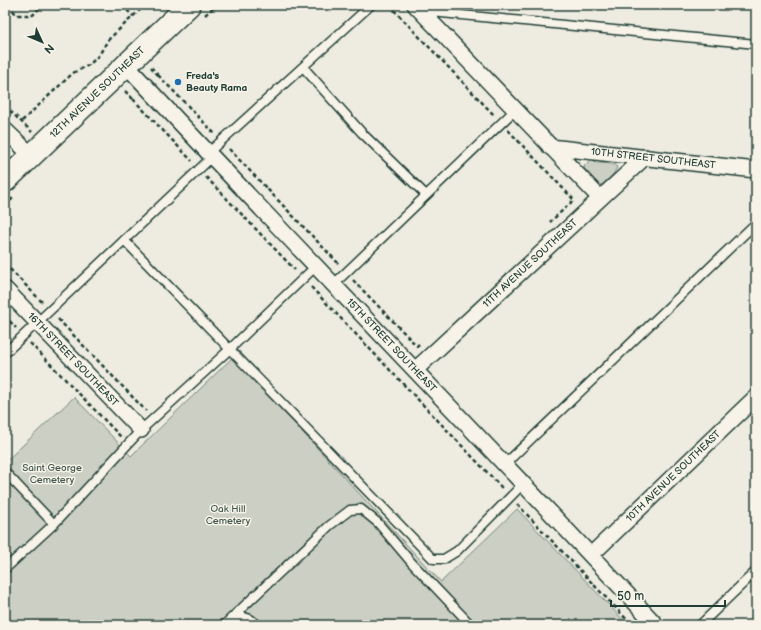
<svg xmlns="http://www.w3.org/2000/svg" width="761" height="630" font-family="'Balsamiq Sans',sans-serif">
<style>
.green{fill:#cccfc4;stroke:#76867c}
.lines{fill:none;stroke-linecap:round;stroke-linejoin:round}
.service-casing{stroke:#1f3d34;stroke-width:11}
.minor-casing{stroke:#1f3d34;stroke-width:18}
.secondary-casing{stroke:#1f3d34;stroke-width:25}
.path{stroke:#1f3d34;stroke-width:2.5;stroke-dasharray:4 3;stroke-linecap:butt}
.service{stroke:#f7f3e8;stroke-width:8}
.minor{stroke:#f7f3e8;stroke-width:15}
.secondary{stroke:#f7f3e8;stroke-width:22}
.poi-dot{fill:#1f6fb2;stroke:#f7f3e8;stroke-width:1.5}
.labels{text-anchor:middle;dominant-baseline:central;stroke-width:3;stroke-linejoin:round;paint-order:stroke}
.poi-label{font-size:10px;font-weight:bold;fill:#1f3d34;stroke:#f7f3e8;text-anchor:start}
.street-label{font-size:10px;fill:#1f3d34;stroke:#f7f3e8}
.park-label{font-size:10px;fill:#425a51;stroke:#f7f3e8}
</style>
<rect width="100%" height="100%" fill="#eeece1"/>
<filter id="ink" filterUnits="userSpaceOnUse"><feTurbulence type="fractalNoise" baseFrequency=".025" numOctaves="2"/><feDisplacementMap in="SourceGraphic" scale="8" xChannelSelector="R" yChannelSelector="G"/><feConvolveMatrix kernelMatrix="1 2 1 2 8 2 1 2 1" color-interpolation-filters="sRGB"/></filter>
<g filter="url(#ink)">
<g class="green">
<path d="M588 162 613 164 617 167C614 175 608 180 601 185L598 184 584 168 585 165Z"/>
<polygon points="233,357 441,582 517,509 628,625 5,625 5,462 74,397 131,456"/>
</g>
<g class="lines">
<g class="service-casing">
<g id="service">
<polyline points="421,11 756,44"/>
<polyline points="303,67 362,133 426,195"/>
<polyline points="208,153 371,5"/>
<polyline points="124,240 433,559 444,559 457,551 523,484"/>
<polyline points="333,285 515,110"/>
<polyline points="5,353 212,157"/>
<polyline points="505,464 756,223"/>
<polyline points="5,472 54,524"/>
<polyline points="5,569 54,524 141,430 230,349 315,267"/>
<polyline points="232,620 241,616 250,619 258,625"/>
<polyline points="224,625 329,526 350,510 361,509 378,523 411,562 471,625"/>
<polyline points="700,625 756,571"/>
</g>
</g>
<g class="minor-casing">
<g id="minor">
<polyline points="415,5 600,198"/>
<path id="s1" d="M126 65C301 253 481 437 656 625"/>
<polyline points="5,130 31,155"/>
<path id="s2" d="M550 147 756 170"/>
<path id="s3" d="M5 289 141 430"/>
<path id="s4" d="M415 370 645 157"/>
<path id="s5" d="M591 555 756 397"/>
</g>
</g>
<g class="secondary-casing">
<g id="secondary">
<path id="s6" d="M5 181 189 5"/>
</g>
</g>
<g class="path">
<polyline points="8,5 17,15 33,15 42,5"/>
<polyline points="122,5 133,16"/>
<polyline points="389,5 494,115"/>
<polyline points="205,15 216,5"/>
<polyline points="151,67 158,75 157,76"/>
<polyline points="158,75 215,134"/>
<polyline points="125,91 133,99 134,98"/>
<polyline points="133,99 192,161"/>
<polyline points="5,106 32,132"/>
<polyline points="22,121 73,73 89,65 99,55 108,40 145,5"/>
<polyline points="508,130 574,200 550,222"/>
<polyline points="229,149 339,264"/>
<polyline points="206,177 295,270"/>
<polyline points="5,206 13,198"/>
<polyline points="5,264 42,302"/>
<polyline points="353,280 417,346 419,344"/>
<polyline points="311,287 503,489"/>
<polyline points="5,316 16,328"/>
<polyline points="58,319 146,411"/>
<polyline points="30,343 121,437"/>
<polyline points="517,504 632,625"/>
</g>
<use href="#service" class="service"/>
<use href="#minor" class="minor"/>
<use href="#secondary" class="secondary"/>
</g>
</g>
<circle class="poi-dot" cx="178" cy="82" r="4"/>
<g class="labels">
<g class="poi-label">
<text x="186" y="76">Freda's<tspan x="186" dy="12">Beauty Rama</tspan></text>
</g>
<g class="street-label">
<text stroke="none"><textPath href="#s6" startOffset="128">12TH AVENUE SOUTHEAST</textPath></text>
<text stroke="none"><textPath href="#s2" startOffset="104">10TH STREET SOUTHEAST</textPath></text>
<text stroke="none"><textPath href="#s4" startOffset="157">11TH AVENUE SOUTHEAST</textPath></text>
<text stroke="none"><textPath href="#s1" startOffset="386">15TH STREET SOUTHEAST</textPath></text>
<text stroke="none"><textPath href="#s3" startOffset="98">16TH STREET SOUTHEAST</textPath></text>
<text stroke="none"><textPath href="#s5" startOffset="114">10TH AVENUE SOUTHEAST</textPath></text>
</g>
<g class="park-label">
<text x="52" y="468">Saint George<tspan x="52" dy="12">Cemetery</tspan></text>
<text x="228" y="509">Oak Hill<tspan x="228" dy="12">Cemetery</tspan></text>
</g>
</g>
<rect width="761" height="630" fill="none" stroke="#f7f3e8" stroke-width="20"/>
<rect x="10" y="10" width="741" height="610" fill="none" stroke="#1f3d34" stroke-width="1.5" filter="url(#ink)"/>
<g transform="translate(42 42) rotate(134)" stroke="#f7f3e8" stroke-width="3" paint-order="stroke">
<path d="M0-3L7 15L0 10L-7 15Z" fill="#1f3d34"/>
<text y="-6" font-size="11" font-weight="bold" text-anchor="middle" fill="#1f3d34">N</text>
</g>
<path d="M611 600v6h114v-6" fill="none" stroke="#1f3d34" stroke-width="2"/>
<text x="617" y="600" font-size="12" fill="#1f3d34" stroke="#f7f3e8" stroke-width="3" paint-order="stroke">50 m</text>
</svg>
